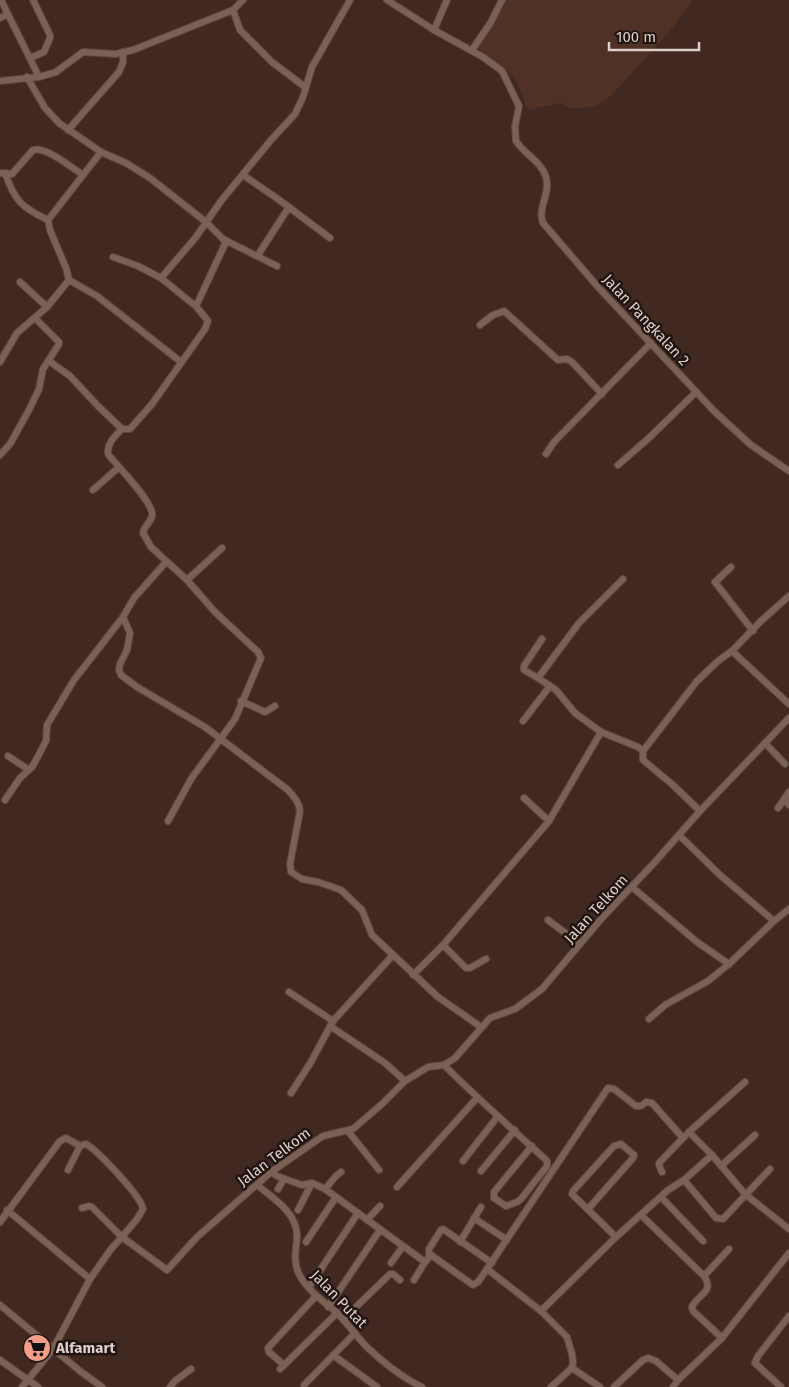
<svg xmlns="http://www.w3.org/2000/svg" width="789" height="1387" font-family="'Fira Sans',sans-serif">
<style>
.built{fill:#4f3126}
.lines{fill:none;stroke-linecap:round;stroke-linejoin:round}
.minor-casing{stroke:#5b473f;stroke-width:8}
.minor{stroke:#7b6056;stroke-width:6}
.labels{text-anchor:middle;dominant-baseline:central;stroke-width:5;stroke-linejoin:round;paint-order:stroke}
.street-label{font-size:15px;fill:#dfcfc9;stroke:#201511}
.poi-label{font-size:15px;font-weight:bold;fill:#dfcfc9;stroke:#201511;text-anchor:start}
</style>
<rect width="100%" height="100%" fill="#412921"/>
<polygon class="built" points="505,0 693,0 671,30 611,96 596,106 572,109 561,103 528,110 516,81 504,68 475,46"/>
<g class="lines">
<g class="minor-casing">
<g id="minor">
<polyline points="1,0 39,77"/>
<path d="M387 0 434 30 483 57 502 71 519 106 515 127 516 141C525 155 541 161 546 177 551 193 537 208 543 223L598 287 715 412 751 445 789 471"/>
<polyline points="233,10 240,30 272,62 305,87"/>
<polyline points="0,18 8,14"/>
<polyline points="434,30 447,0"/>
<polyline points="472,50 491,22 502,0"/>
<polyline points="30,58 44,52 50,38 50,35 33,0"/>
<polyline points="27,77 45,108 59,123 101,152"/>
<polyline points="0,81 39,77 56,72 83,52 116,54 133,50 233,10 243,0"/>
<polyline points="68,130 119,72 123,62 123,52"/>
<path d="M0 173 12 174 33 150C46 146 70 167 82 174"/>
<path d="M5 173C15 201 21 207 48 220"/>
<polyline points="243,175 278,199 330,238"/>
<polyline points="223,239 277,266"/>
<polyline points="258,255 289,207"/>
<polyline points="113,257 138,266 161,278"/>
<polyline points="69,280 66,268 50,230 48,220 101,152 126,163 150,178 206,222 225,241 225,244 197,304 193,304 161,278 196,237 221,201 271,140 295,114 303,97 312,67 350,0"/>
<polyline points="69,280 97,296 181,362"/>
<polyline points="20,282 47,307"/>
<polyline points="480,325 493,315 504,311 558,360 567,359 572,362 602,394"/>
<polyline points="49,361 70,376 97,405 122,429 130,429 152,404 205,329 208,321 195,305"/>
<polyline points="0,362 17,333 47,307 69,280"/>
<path d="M122 429C115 436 107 443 108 454 116 465 155 503 152 516 151 522 144 526 143 533L151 547 187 580 215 612 258 652 261 658 235 719 191 779 168 821"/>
<polyline points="546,454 554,442 651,343"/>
<polyline points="0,455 10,444 30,408 39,389 43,369 59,344 59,342 35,318"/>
<polyline points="618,465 650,437 696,392"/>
<polyline points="93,490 119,467"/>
<polyline points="731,567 715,582 753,631"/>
<polyline points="187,580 222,548"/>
<path d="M123 617 130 633 127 650 120 664 119 670 121 675 137 687 205 727 288 790C294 797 299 802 300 811L290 864 291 872 302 879 318 882 341 890 362 910 372 935 438 997 481 1027"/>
<polyline points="732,651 789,704"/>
<polyline points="538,678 524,670 524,666 542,639"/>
<polyline points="241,701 265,712 275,706"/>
<polyline points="523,721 550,686"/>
<polyline points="601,732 575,713 556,690 538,678 579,623 623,579"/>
<polyline points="765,743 785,764"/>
<polyline points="643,751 697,681 718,661 732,651 760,622 789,596"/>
<polyline points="8,756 29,770"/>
<polyline points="524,798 549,821"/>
<polyline points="5,800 20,778 32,767 36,760 46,741 47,725 74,680 123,617 134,598 166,562"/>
<polyline points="789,800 787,803 789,805"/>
<polyline points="778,808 789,792"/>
<polyline points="679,835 720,875 774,921"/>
<polyline points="632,887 697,942 729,964"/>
<polyline points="548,920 580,944"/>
<polyline points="443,945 466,968 470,968 486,959"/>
<polyline points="413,975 443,945 549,821 601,732 638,747 643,751 643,760 673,785 700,811"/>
<polyline points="289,992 333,1021"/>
<polyline points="649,1019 665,1005 708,981 729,964 774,921 789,909"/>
<polyline points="330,1026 385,1063 405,1081"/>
<path d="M444 1065C477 1098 511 1128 545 1159L547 1161V1166L521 1199 517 1202 506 1206 494 1198V1192L532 1146"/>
<polyline points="745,1082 689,1132 712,1155 745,1194 789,1229"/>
<polyline points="291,1093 311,1062 333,1021 393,955"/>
<polyline points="348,1131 379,1170"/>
<polyline points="463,1161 498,1116"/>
<polyline points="721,1166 755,1135"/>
<path d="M68 1170 80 1146 86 1144C98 1151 141 1196 143 1209L137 1219 122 1237 92 1207 89 1206 82 1208"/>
<polyline points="481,1171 515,1130"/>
<polyline points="271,1172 277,1176 302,1185 312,1183 325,1189 425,1262 431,1255 473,1285 478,1282 487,1269"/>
<polyline points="662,1172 659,1165 659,1163 683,1138"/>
<polyline points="684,1180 716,1218 723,1219 770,1169"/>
<path d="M257 1185C273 1198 298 1213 297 1237 296 1250 293 1262 299 1274 307 1290 323 1301 336 1312 348 1323 357 1338 369 1349 384 1363 403 1378 422 1387"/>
<polyline points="397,1187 477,1098"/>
<polyline points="278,1189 284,1179"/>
<polyline points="325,1189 336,1176 341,1172"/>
<polyline points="661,1197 703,1241"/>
<polyline points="588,1209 633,1158 634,1155 621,1144 614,1146 573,1191 572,1194 616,1237"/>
<polyline points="7,1210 90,1279"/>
<polyline points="298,1210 312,1183"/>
<polyline points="641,1215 704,1276 729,1249"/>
<polyline points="474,1218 507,1240"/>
<polyline points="367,1220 380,1206"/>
<polyline points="0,1222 60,1141 66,1138 80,1146"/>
<polyline points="306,1242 336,1197"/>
<polyline points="460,1242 481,1207"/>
<polyline points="431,1255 429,1254 429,1249 441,1230 443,1229 492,1263"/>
<polyline points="391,1263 403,1246"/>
<path d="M704 1276C715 1292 698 1294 692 1307L693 1311 722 1338"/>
<polyline points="414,1280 425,1262"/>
<polyline points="309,1287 358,1213"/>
<polyline points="0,1305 80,1371 102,1387"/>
<polyline points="328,1307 380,1230"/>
<polyline points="541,1311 616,1237 668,1190 684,1180 712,1155"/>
<polyline points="344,1321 357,1306 390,1274 393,1274 400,1280"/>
<polyline points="333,1355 377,1387"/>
<polyline points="0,1360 38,1387"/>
<polyline points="284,1365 269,1352 268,1348 316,1296"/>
<polyline points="572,1368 600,1387"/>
<polyline points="280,1369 337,1313"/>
<polyline points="304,1385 355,1333"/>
<polyline points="22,1387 53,1349 90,1279 111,1249 122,1237 167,1270 197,1237 271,1172 323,1136 353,1129 382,1104 405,1081 428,1067 444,1065 455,1058 490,1018 515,1009 542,989 602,918 654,863 700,811 789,718"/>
<polyline points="170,1387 175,1381 191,1369"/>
<polyline points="551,1387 572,1368 573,1362 572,1354 567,1337 541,1311 487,1269 608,1088 614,1089 636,1106 641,1106 646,1102 652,1103 683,1138 689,1132"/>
<polyline points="614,1387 643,1360 648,1358 656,1361 678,1380"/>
<polyline points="673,1387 678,1380 722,1338 789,1253"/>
<polyline points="781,1387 755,1363 758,1356 789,1316"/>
</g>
</g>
<use href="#minor" class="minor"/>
</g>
<defs>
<g id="supermarket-disc" transform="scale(1.4375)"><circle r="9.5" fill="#f49e88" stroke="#201511"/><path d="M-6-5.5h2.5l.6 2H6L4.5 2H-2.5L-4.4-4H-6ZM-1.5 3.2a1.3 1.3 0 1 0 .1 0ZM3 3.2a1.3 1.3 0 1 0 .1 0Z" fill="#111"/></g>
</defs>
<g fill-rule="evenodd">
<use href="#supermarket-disc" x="37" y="1348"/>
</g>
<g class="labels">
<g class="street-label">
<text transform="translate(646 320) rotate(47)">Jalan Pangkalan 2</text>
<text transform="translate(596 909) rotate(-48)">Jalan Telkom</text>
<text transform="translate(274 1157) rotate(-37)">Jalan Telkom</text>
<text transform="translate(339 1299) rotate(46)">Jalan Putat</text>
</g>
<g class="poi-label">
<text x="56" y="1348">Alfamart</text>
</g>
</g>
<path d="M609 42v8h90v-8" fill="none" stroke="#dfcfc9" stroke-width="2.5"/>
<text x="616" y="42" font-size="15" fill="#dfcfc9" stroke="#201511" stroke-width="4" paint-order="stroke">100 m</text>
</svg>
